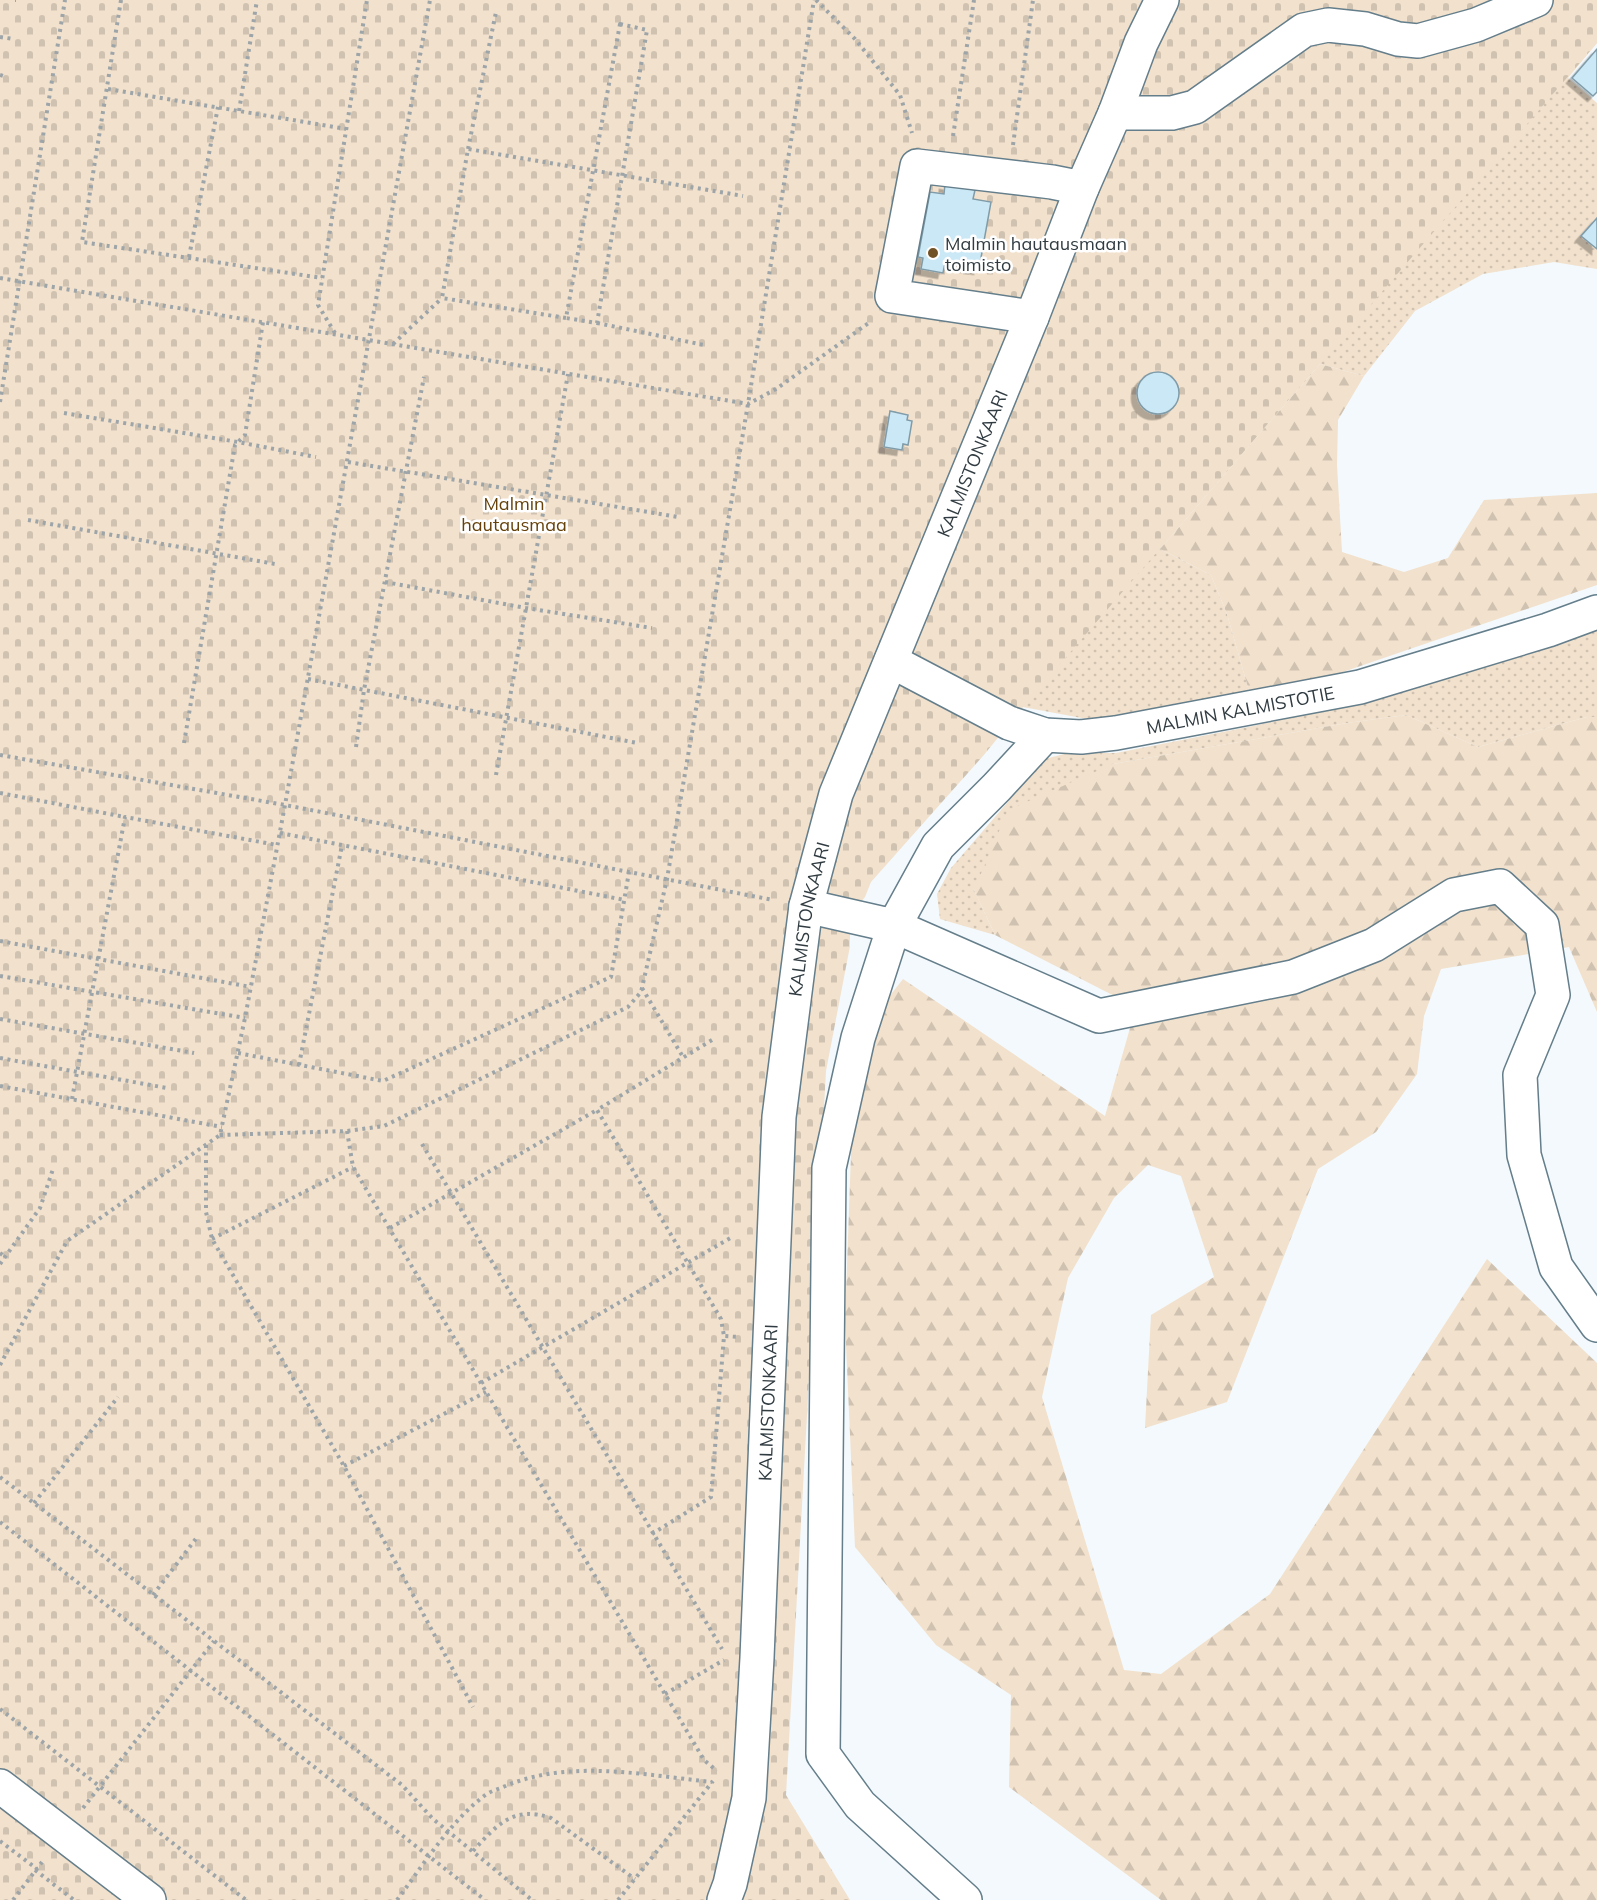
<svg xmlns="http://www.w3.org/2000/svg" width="1597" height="1900" font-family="Mulish,sans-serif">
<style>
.grass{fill:url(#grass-dots)}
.forest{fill:url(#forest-firs)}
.cemetery{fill:url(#cemetery-stones)}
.building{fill:#cbe8f7;stroke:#819ca9;stroke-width:1.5;filter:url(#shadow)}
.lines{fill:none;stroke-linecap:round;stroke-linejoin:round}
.minor-casing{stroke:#647e8b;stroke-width:36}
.path{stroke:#9da5a9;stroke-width:4;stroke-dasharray:3 4.5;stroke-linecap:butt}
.minor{stroke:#fff;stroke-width:33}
.poi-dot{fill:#715227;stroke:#fff;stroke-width:2}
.labels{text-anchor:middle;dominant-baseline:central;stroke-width:5;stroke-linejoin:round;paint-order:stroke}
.poi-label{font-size:18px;fill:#313c42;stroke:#fff;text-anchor:start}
.street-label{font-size:18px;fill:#313c42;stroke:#fff}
.park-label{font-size:18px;fill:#66420a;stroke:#fff}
</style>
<defs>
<pattern id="grass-dots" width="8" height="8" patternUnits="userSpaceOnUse" patternTransform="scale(1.5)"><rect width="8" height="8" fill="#f2e1cc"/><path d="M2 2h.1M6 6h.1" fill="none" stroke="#d0c2b0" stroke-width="1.8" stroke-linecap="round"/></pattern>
<pattern id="forest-firs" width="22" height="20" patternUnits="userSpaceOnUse" patternTransform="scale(1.5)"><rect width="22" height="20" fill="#f2e1cc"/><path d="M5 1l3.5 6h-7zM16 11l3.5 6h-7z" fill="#d0c2b0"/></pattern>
<pattern id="cemetery-stones" width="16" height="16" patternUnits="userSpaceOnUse" patternTransform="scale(1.5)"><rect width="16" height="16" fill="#f2e1cc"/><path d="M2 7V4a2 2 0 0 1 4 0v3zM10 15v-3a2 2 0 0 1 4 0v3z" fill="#d0c2b0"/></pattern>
<filter id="shadow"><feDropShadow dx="-5.5" dy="5.5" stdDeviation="0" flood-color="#0004"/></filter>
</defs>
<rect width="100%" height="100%" fill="#f3f9fc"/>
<g class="grass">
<polygon points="1597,0 1597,43 1568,78 1597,103 1597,218 1582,236 1597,249 1597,269 1554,262 1483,274 1415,311 1364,376 1320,364 1160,549 1211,575 1227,614 1249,691 1153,712 1087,719 1023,707 948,674"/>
<polygon points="1597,627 1597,717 1587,717 1478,747 1406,715 1347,723 1113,764 974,890 995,935 940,919 937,894 951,868 1045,759 1068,753 1116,753 1253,726 1399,693 1564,640"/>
</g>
<g class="forest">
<polygon points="1320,364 1364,376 1338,420 1337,465 1342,552 1404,572 1448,558 1484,500 1597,493 1597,585 1337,674 1249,691 1227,614 1211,575 1160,549"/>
<polygon points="1406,715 1478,747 1587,717 1597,717 1597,1012 1569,947 1441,969 1424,1016 1417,1074 1376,1132 1318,1169 1227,1402 1145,1428 1151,1315 1214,1277 1181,1176 1148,1165 1114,1198 1068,1278 1042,1397 1124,1670 1161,1674 1270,1594 1487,1259 1597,1363 1597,1900 1161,1900 1009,1787 1011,1695 936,1645 855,1547 845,1322 853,1098 881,1007 903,979 1105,1116 1136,1007 995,935 974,890 1008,810 1113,764 1347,723"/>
</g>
<polygon class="cemetery" points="0,0 1597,0 1597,43 1023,707 983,756 871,882 865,897 850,915 850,946 826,1071 786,1795 850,1900 0,1900"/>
<g class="building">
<polygon points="1597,49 1597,92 1593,96 1572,78"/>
<polygon points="945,184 975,190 973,199 991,202 979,269 945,263 943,273 921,269 923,258 918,257 930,192 944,194"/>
<polygon points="1597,218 1597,249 1581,236"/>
<circle cx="1158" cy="393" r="21"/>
<polygon points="890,411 908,415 907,420 912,421 908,445 903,444 902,450 884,447"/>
</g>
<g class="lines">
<g class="minor-casing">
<g id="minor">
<polyline points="1115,113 1172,113 1195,107 1304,30 1328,25 1365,29 1398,39 1418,41 1476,25 1536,0"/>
<polyline points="1032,317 892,296 917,166 1052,182 1082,188"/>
<path id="s1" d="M891 661 1009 723 1045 735 1081 737 1116 733 1360 687 1548 630 1597 612"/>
<polyline points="806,906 894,926 1099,1016 1293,977 1374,945 1454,895 1500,886 1542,925 1553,995 1520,1075 1524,1155 1556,1267 1597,1325"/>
<polyline points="0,1786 149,1900"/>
<path id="s2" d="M724 1900 730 1884 749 1798 757 1658 779 1117 806 906 836 794 1032 317 1082 188 1115 113 1141 43 1162 0"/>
<polyline points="965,1900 860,1805 823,1754 829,1168 858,1038 894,926 938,846 997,787 1045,735"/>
</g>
</g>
<g class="path">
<polyline points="15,0 16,0"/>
<polyline points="121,0 82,242 322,278"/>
<polyline points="816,0 855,39 900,95 912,133"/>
<polygon points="620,24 647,30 597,323 566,318"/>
<polyline points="0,37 13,39"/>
<polyline points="0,75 3,76"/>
<polyline points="108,89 346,129"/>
<polyline points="239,111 257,0"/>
<polyline points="953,136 974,0"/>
<polyline points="1013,145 1033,0"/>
<polyline points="468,149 496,12"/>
<polyline points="189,257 218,107"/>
<polyline points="0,278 748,404 776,389 870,322"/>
<polyline points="566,318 442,298 468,149 743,196"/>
<polyline points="597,323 704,345"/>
<polyline points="335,333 318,305 367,0"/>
<polyline points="393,344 442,298"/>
<polyline points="0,402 65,0"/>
<polyline points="64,413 238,442 316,457"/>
<polyline points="348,462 678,517"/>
<polyline points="28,520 275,564"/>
<polyline points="385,582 526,608 652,628"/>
<polyline points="308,679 637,743"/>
<polyline points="184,743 235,445 245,435 263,322"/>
<polyline points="356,747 364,690 424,377"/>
<polyline points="0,755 285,805 773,900"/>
<polyline points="496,775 568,374"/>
<polyline points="0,793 125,817"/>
<polyline points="280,833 625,900"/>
<polyline points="0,941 251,987"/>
<polyline points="0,976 245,1018"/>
<polyline points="642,988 683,1057"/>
<polyline points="0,1019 194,1053"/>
<polyline points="712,1040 597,1110 721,1319 724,1336"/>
<polyline points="238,1053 383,1081 611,977 629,872"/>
<polyline points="0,1058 167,1088"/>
<polyline points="299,1065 342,845"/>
<polyline points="0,1086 222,1127"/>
<polyline points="72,1099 125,817 277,845"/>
<polyline points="347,1131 353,1167 704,1760 717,1771"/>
<polyline points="220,1135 347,1131 384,1126 628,1007 641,992 667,879 748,404 814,0"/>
<polyline points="422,1144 722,1649"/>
<polyline points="206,1145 206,1212 212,1239 344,1466 473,1707"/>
<polyline points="390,1228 597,1110"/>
<polyline points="212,1239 353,1167"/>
<polyline points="0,1253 5,1257"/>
<polyline points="0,1264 40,1208 53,1169"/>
<polyline points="0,1365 67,1241 220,1135 245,1018 285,805 430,0"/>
<polyline points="481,1383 732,1237"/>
<polyline points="344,1466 486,1392"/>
<polyline points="0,1477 402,1785 433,1819 532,1900"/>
<polyline points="34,1503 118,1397"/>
<polyline points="0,1522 485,1900"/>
<polyline points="652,1534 711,1497 724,1336 738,1337"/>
<polyline points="153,1595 198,1536"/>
<polyline points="665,1694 724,1660"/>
<polyline points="0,1709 246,1900"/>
<polyline points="83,1808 214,1641"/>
<polyline points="0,1841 37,1869"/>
<path d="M473 1851C497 1825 513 1805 551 1818L635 1879"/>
<polyline points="35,1870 74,1900"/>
<polyline points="13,1900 42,1862"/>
<path d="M397 1900C424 1864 449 1823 484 1796 489 1792 495 1790 501 1788 566 1758 643 1775 712 1782"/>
<polyline points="618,1900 713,1781"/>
</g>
<use href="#minor" class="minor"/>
</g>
<circle class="poi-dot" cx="933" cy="253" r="6"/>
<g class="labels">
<g class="poi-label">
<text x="945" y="243">Malmin hautausmaan<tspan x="945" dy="21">toimisto</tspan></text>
</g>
<g class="street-label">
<text stroke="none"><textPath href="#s2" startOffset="1473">KALMISTONKAARI</textPath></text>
<text stroke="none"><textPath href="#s1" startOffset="369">MALMIN KALMISTOTIE</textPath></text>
<text stroke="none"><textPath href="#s2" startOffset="987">KALMISTONKAARI</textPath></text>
<text stroke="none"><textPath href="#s2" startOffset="501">KALMISTONKAARI</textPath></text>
</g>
<g class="park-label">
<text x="514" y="503">Malmin<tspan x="514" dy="21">hautausmaa</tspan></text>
</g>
</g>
</svg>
